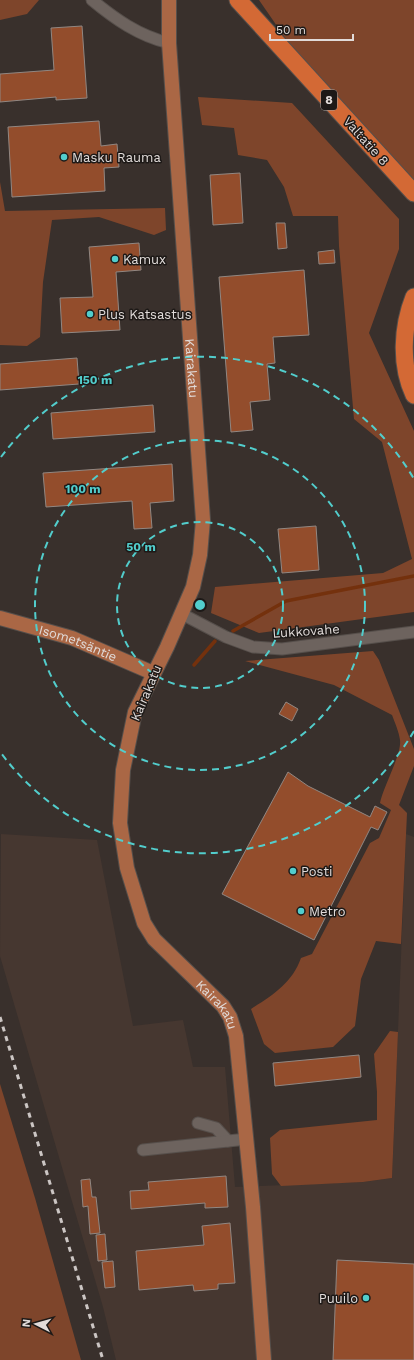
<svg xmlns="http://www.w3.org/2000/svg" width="414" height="1360" font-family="'Work Sans',sans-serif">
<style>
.built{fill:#463730}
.green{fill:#7e452b}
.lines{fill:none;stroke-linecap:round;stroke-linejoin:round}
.stream{stroke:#74310d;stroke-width:3.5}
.building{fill:#934d2c;stroke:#918782}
.minor-casing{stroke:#564f4b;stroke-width:13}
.major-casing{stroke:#564f4b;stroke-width:16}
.highway-casing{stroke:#564f4b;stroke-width:19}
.minor{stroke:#6d635e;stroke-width:11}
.major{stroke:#aa6745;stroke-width:14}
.highway{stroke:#d36935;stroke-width:17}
.rail{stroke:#ccc6c4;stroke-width:3;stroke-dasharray:5 5;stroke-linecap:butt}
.ring{fill:none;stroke:#52cdcc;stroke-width:2;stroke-dasharray:7 5}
.poi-dot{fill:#52cdcc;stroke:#1d1917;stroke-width:1.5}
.labels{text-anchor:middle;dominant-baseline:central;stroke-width:3;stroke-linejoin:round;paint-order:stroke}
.shield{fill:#1d1917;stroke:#a6a19f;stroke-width:1}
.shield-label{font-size:12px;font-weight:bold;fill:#e1dbd9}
.street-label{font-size:13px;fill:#e1dbd9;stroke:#1d1917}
.poi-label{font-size:13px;fill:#e1dbd9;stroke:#1d1917;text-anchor:start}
.centre{fill:#52cdcc;stroke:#1d1917;stroke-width:2}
.ring-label{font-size:12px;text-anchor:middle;font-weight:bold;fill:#52cdcc;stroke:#1d1917;stroke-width:3;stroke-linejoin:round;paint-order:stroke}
</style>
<rect width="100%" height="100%" fill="#39302c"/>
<polygon class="built" points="1,834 97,840 133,1026 183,1020 193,1067 225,1067 235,1187 363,1182 392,1178 406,834 414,837 414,1360 116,1360 103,1307 0,956"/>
<g class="green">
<polygon points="0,0 39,0 27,14 0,20"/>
<polygon points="259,0 414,0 414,181 313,71 288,42"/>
<polygon points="198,97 292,103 399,219 399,249 369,333 414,431 414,612 259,633 211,613 215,587 383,573 412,559 382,442 354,419 339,246 338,216 293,216 284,187 267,160 238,155 234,128 202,125"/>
<polygon points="0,182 5,211 165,208 166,230 154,235 99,217 52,220 43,282 40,337 27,346 0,345"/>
<path d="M373 651 379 660 414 749V766L399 805 407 813 401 944 376 941 361 979 355 1026 333 1047 275 1053 264 1044 251 1009C273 995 292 983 301 958L312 954 370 843 379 838 391 810 380 803C383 787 402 754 400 740 399 732 395 723 392 715L334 685 245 661Z"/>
<polygon points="390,1031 398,1032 392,1178 363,1182 281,1186 272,1174 270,1138 280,1130 377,1120 377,1092 374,1054"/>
<polygon points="0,1084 35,1198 81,1360 0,1360"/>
</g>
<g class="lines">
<g class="stream">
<polyline points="233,631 286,601 414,576"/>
<polyline points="194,665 215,641"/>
</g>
</g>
<g class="building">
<polygon points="82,26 87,98 56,100 56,97 0,102 0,74 54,70 51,28"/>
<polygon points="99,121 101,146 117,144 119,167 104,168 105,191 12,197 8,127"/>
<polygon points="240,173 243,223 213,225 210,175"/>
<polygon points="276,223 285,223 287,248 278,249"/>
<polygon points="139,243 141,270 116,272 120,330 62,333 60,298 93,297 89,247"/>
<polygon points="334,250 335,263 319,264 318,252"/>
<polygon points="304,270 309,335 273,337 275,363 267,364 270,400 250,402 253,430 231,432 219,277"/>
<polygon points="77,358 79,384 0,390 0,364"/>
<polygon points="153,405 155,432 53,439 51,413"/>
<polygon points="172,464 174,501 150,503 152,528 134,529 132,501 46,507 43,473"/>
<polygon points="316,526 319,570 282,573 278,529"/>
<polygon points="286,702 298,709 292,721 279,714"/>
<polygon points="288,772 308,786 370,817 375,806 387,812 378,830 371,827 314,940 222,894"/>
<polygon points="359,1055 361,1077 275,1086 273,1063"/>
<polygon points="226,1176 228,1207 205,1208 205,1203 131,1209 130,1191 149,1190 148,1182"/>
<polygon points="90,1179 92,1197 96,1197 100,1233 90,1234 88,1206 83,1207 81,1180"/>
<polygon points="230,1223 235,1283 218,1284 218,1289 194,1291 193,1285 139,1290 136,1251 204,1245 202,1226"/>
<polygon points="105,1234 107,1260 98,1261 96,1235"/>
<polygon points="337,1260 414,1264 414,1360 333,1360"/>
<polygon points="113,1261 115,1287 105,1288 102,1262"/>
</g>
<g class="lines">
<g class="minor-casing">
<g id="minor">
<path d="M92 0C115 19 139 36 169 43"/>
<polyline points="182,614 226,637 253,647 282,649 414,632"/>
<polyline points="198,1123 216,1128 228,1141"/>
<polyline points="143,1150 247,1139"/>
</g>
</g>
<g class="major-casing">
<g id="major">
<path id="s1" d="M169 0V43L203 520 200 555 193 587 167 647 135 712 123 770 120 823 127 868 144 923 154 939 223 1006 230 1017 236 1036 253 1207 264 1360"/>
<path id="s2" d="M0 618 72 638 153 673"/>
</g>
</g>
<g class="highway-casing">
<g id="highway">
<polyline points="238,0 414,193"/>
<path d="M414 297C402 327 400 365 414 395"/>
</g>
</g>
<use href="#minor" class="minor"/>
<use href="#major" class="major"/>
<use href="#highway" class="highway"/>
<polyline class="rail" points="0,1017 103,1360"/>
</g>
<g class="ring">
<circle cx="200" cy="605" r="83"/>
<circle cx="200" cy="605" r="165"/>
<path d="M414 731A248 248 0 0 1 1 753M1 457A248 248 0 0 1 414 479"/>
</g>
<g class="poi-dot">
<circle cx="64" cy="157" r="4"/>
<circle cx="115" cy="259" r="4"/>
<circle cx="90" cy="314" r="4"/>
<circle cx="293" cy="871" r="4"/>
<circle cx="301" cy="911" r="4"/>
<circle cx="366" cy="1298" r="4"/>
</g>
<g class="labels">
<rect class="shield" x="321" y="90" width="16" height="20" rx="3"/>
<g class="shield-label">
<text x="329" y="100">8</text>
</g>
<g class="street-label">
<text transform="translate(366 141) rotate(48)">Valtatie 8</text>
<text stroke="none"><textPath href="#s1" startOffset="369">Kairakatu</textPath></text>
<text transform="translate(306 631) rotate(-4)">Lukkovahe</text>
<text stroke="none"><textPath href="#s2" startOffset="82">Isometsäntie</textPath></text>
<text transform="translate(146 693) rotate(-67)">Kairakatu</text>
<text stroke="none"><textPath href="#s1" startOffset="1053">Kairakatu</textPath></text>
</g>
<g class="poi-label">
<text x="72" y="157">Masku Rauma</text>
<text x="123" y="259">Kamux</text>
<text x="98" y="314">Plus Katsastus</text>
<text x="301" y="871">Posti</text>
<text x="309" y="911">Metro</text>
<text x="358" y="1298" text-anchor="end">Puuilo</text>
</g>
</g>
<circle cx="200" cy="605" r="6" class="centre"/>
<g class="ring-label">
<text x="95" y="384">150 m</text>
<text x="83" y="493">100 m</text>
<text x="141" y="551">50 m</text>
</g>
<g transform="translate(36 1324) rotate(276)" stroke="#1d1917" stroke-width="3" paint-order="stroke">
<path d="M0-3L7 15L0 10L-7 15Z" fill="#e1dbd9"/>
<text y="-6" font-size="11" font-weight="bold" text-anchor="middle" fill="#e1dbd9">N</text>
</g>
<path d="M270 34v6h83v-6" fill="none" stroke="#e1dbd9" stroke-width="2"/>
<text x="276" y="34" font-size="12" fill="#e1dbd9" stroke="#1d1917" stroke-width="3" paint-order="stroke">50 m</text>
</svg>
